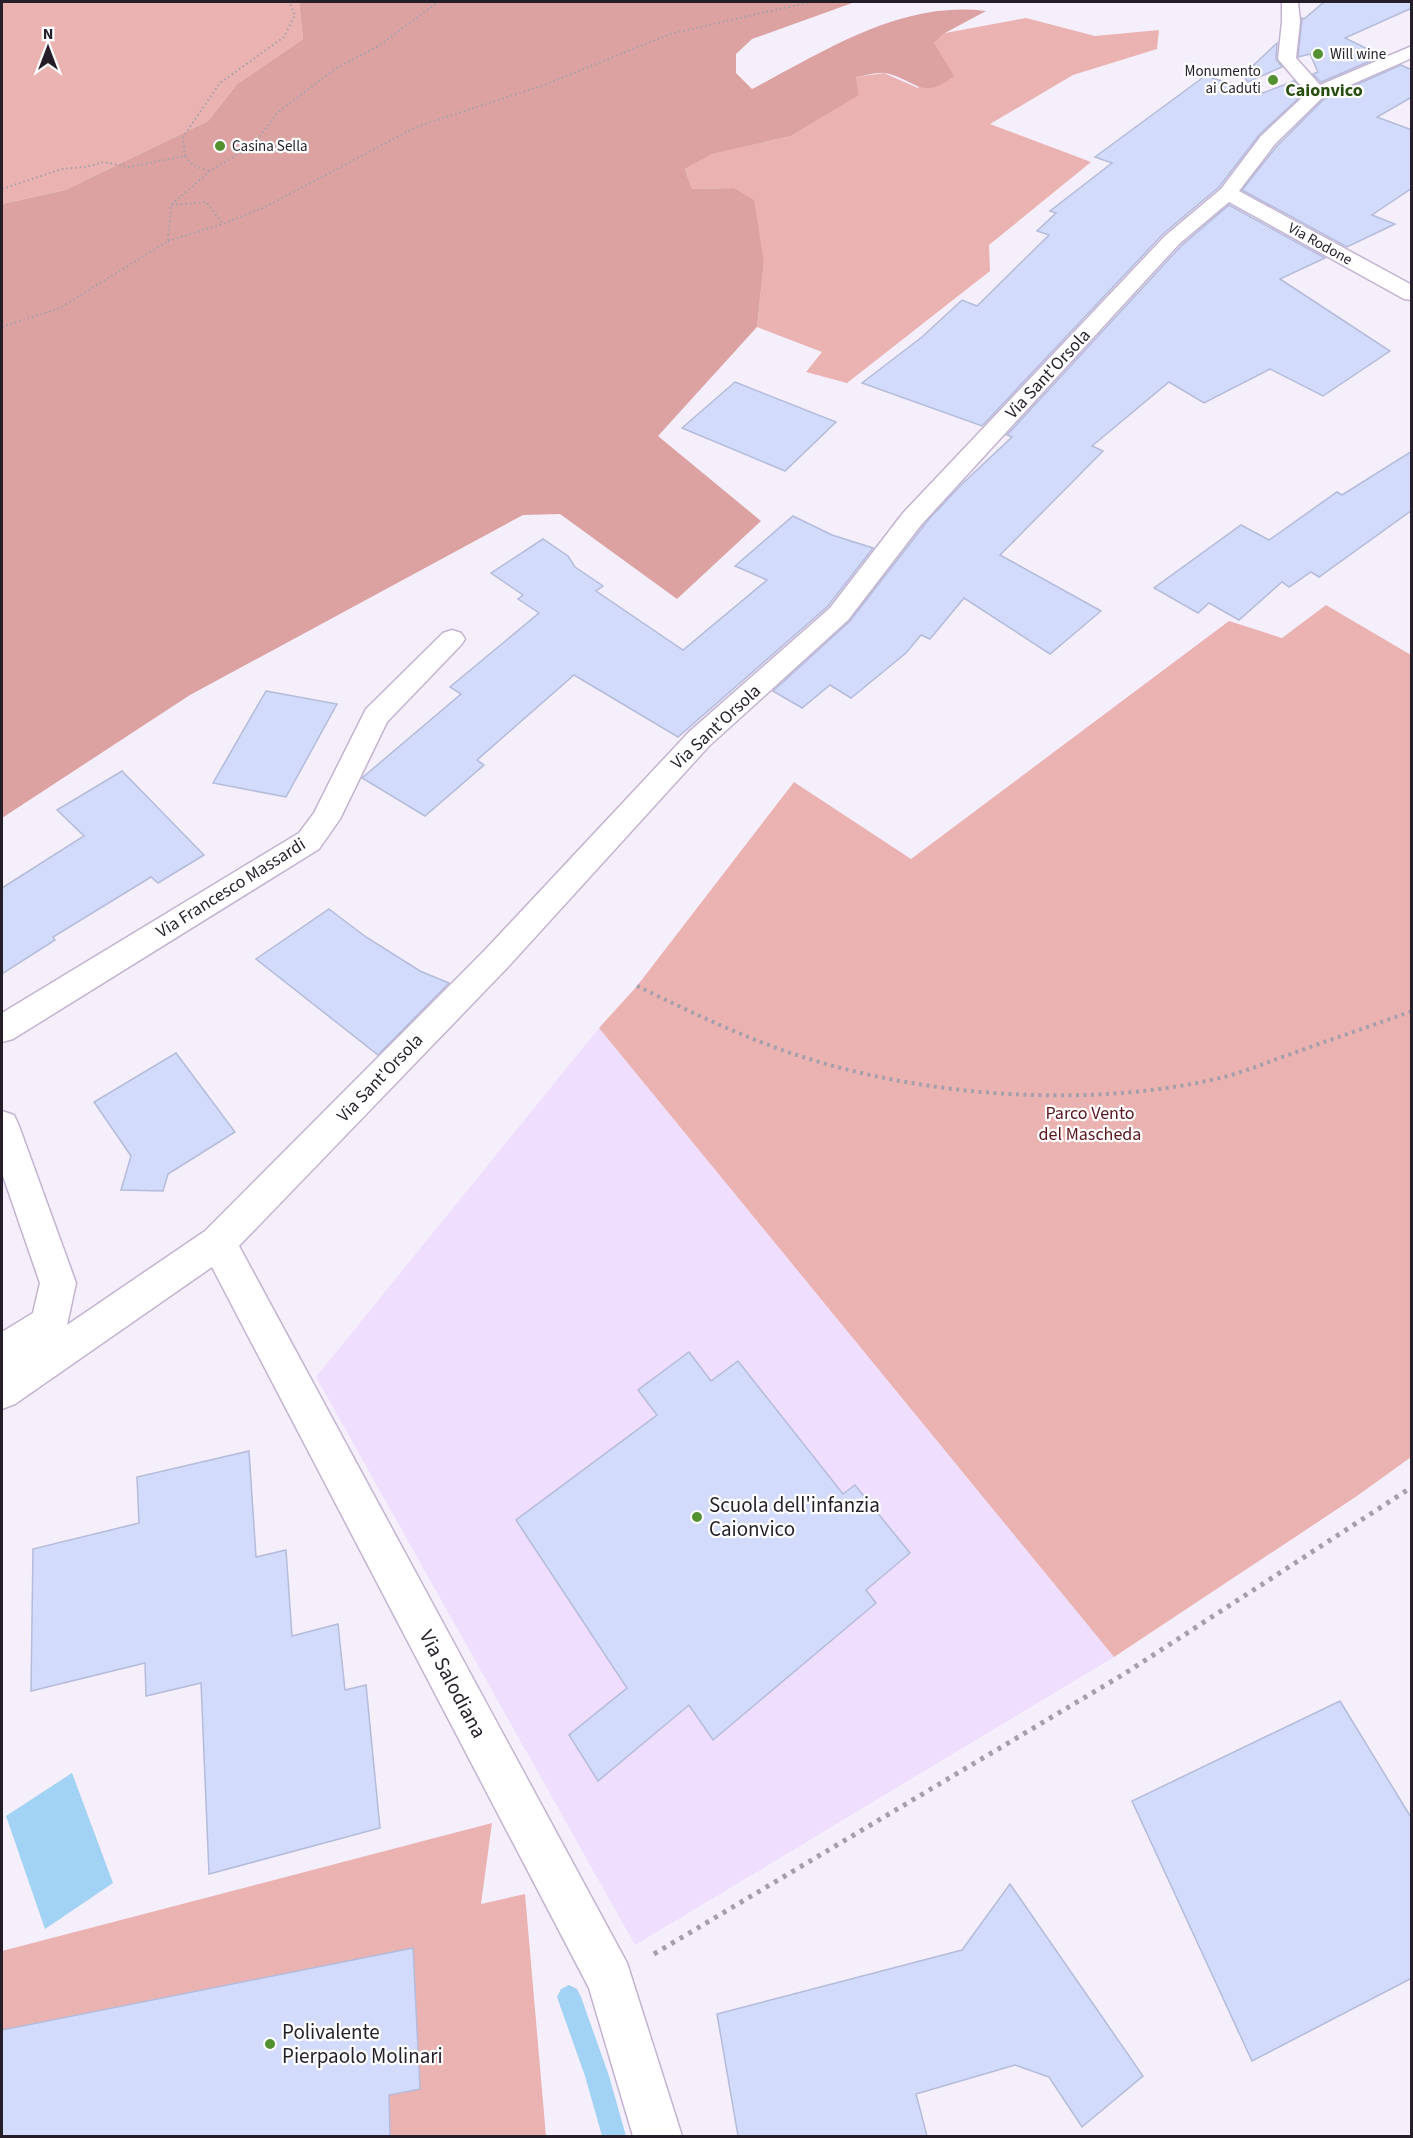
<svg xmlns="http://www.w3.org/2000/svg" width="1413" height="2138" font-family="'Source Sans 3',sans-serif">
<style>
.built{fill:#efdefd}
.green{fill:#eab3b2}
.forest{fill:#dca2a2}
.water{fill:#a2d2f4}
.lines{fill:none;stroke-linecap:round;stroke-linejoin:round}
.stream{fill:#a2d2f4;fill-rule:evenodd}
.building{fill:#d3dbfc;stroke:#b4bbdb;stroke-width:1.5}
.minor-casing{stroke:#c3b3d1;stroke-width:3}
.path-far2{stroke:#a59faa;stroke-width:2;stroke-dasharray:1.5 3;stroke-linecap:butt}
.path-far1{stroke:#a59faa;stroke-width:4;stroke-dasharray:3 4.5;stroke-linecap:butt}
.path{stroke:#a59faa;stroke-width:5;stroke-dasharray:4 6;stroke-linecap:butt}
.minor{fill:#fff;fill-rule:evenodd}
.poi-dot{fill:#549131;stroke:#fff;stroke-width:2}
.labels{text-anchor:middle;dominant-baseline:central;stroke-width:4.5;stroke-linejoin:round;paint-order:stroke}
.far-poi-label{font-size:15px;fill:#241e29;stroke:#fff;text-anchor:start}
.far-street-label{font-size:15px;fill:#241e29;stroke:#fff}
.far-quarter-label{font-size:18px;font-weight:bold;fill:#274e0f;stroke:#fff}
.street-label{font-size:18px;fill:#241e29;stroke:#fff}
.park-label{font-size:18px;fill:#5a151d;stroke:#fff}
.near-poi-label{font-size:21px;fill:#241e29;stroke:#fff;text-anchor:start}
.near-street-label{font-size:21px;fill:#241e29;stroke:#fff}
</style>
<rect width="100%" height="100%" fill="#f5effb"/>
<polygon class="built" points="599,1028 1114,1657 635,1945 316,1377"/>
<g class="green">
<polygon points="2,2 299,2 303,39 237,84 208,121 65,190 2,204"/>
<polygon points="1026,18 1095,36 1159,30 1157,49 1073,75 990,124 1091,162 989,245 990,271 847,383 806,372 822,352 757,327 764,262 734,188 692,189 685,169 711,154 791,136 858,95 856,77 884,73 918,88 934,43 945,33"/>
<polygon points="1326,605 1411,655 1411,1457 1357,1496 1114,1657 599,1028 637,986 794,782 911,859 1229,621 1282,638"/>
<polygon points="492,1823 481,1904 525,1894 546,2136 2,2136 2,1951"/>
</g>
<path class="forest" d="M299 2H855L752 39 736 54V73L752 89C823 52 901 0 986 11L945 33 934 43 954 76C922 102 915 79 885 73 876 72 865 76 856 77L859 95 791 136 712 154 685 169 692 189 734 188 754 200 764 262 757 327 658 436 761 521 677 599 560 514 523 515 190 695 2 818V204L65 190 208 121 237 84 303 39Z"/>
<polygon class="water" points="72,1773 113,1883 45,1929 6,1816"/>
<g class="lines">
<polygon class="stream" points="569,1985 577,1989 581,1997 609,2076 626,2136 602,2136 585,2076 557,1997 561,1989"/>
</g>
<g class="building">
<polygon points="1324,2 1412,2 1412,8 1345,38 1382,56 1321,82 1313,74 1318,72 1310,54 1298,57 1302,18 1304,19"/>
<polygon points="1277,43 1276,59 1282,67 1248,82 1243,75"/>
<polygon points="1401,65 1412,70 1412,97 1377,117 1412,130 1412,188 1372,215 1395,224 1347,247 1242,190 1277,146 1324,99"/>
<polygon points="1205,76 1263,93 1294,81 1304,93 1259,135 1219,187 1163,234 982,426 862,383 922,337 962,300 977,306 1049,235 1037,231 1056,213 1050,211 1112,163 1095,157"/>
<polygon points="1229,205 1325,258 1280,279 1390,351 1323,396 1270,369 1204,403 1169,382 1092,446 1103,451 1000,555 1101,611 1050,654 964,598 930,639 921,635 906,653 851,698 830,685 802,708 773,691 850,621 929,519 962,484 1012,437 1007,435 1181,246"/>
<polygon points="735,382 836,422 785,471 682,428"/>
<polygon points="1412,451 1412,510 1319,577 1311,572 1289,587 1282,582 1239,620 1209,603 1198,613 1154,588 1241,525 1269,540 1337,492 1342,495"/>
<polygon points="793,516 832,535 873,548 828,606 678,737 574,675 477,760 484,765 425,816 362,778 461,694 450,687 539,613 518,599 523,595 491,573 543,539 568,556 575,567 603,586 596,591 683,650 767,580 735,566"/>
<polygon points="266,691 337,704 286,797 213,783"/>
<polygon points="122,771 204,855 158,883 151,877 53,937 55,940 2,974 2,888 84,836 57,810"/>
<polygon points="329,909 366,937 420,971 449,983 378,1055 256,959"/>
<polygon points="176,1053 235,1132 168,1174 163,1191 121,1190 131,1156 94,1102"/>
<polygon points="689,1352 711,1381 738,1361 843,1494 855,1485 910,1553 866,1590 876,1603 713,1740 689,1705 598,1781 569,1735 627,1688 516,1520 657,1415 638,1390"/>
<polygon points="249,1451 256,1557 286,1550 292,1636 338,1624 345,1690 366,1685 380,1828 209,1874 201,1683 146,1696 145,1663 31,1691 33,1549 139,1523 137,1477"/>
<polygon points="1340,1701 1412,1819 1412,1978 1252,2061 1132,1801"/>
<polygon points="1010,1884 1143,2076 1082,2127 1049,2077 1015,2065 916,2094 927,2136 738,2136 717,2014 962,1950"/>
<polygon points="413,1948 420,2089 389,2095 390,2136 2,2136 2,2030"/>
</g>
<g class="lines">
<g class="minor-casing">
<g id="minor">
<polygon points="1282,2 1298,2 1300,22 1296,58 1320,85 1412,46 1412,58 1323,97 1275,144 1239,191 1412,285 1412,300 1404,299 1229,202 1179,244 921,525 848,620 709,746 507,968 239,1246 627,1963 682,2136 633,2136 589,1988 212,1267 15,1404 2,1409 2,1332 33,1313 40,1283 2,1173 2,1111 14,1115 19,1126 76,1283 67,1325 205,1231 485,950 689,732 830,608 903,513 1165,236 1221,189 1261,136 1307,93 1278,59 1282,22"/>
<polygon points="452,630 461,633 465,639 461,645 387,722 340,819 319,849 13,1039 2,1042 2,1013 299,833 314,813 366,709 443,633"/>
</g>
</g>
<g class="path-far2">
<polyline points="185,156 183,137 220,83 284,37 295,15 289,2"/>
<polyline points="2,189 62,169 85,167 104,162 129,167 185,156 194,166 210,171"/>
<polyline points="172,205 206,202 223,224"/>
<polyline points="168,241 223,224 265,207 416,127 544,85 670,34 810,2"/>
<polyline points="2,327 60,308 168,241 171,205 210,171 254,145 277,113 335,69 380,45 438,2"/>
</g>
<path class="path-far1" d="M637 986C691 1012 746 1039 803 1057 931 1098 1098 1109 1228 1076 1249 1070 1268 1062 1288 1055 1329 1040 1371 1026 1412 1011"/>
<polyline class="path" points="654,1954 1124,1674 1412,1487"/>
<use href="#minor" class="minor"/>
</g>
<g class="poi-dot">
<circle cx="1318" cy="54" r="6"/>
<circle cx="1273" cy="80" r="6"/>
<circle cx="220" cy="146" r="6"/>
<circle cx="697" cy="1517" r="6"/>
<circle cx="270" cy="2044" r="6"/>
</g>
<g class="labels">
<g class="far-poi-label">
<text x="1330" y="54">Will wine</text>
<text x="1261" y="71" text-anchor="end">Monumento<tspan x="1261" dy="17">ai Caduti</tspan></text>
<text x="232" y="146">Casina Sella</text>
</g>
<g class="far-street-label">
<text transform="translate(1320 244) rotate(29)">Via Rodone</text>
</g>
<g class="far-quarter-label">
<text x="1324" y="90">Caionvico</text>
</g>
<g class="street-label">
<text transform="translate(1048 374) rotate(-47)">Via Sant'Orsola</text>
<text transform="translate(716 727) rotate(-43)">Via Sant'Orsola</text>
<text transform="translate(231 888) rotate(-32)">Via Francesco Massardi</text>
<text transform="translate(380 1078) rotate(-46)">Via Sant'Orsola</text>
</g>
<g class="park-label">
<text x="1090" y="1113">Parco Vento<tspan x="1090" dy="21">del Mascheda</tspan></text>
</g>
<g class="near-poi-label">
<text x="709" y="1505">Scuola dell'infanzia<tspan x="709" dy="24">Caionvico</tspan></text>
<text x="282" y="2032">Polivalente<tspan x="282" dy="24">Pierpaolo Molinari</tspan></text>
</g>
<g class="near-street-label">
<text transform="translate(453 1684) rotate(62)">Via Salodiana</text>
</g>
</g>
<rect width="1413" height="2138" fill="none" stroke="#241e29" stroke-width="6"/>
<g transform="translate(48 48)" stroke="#ffffff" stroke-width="4.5" paint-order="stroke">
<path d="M0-4.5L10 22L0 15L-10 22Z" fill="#241e29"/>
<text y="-9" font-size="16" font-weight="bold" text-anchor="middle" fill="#241e29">N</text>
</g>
</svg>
